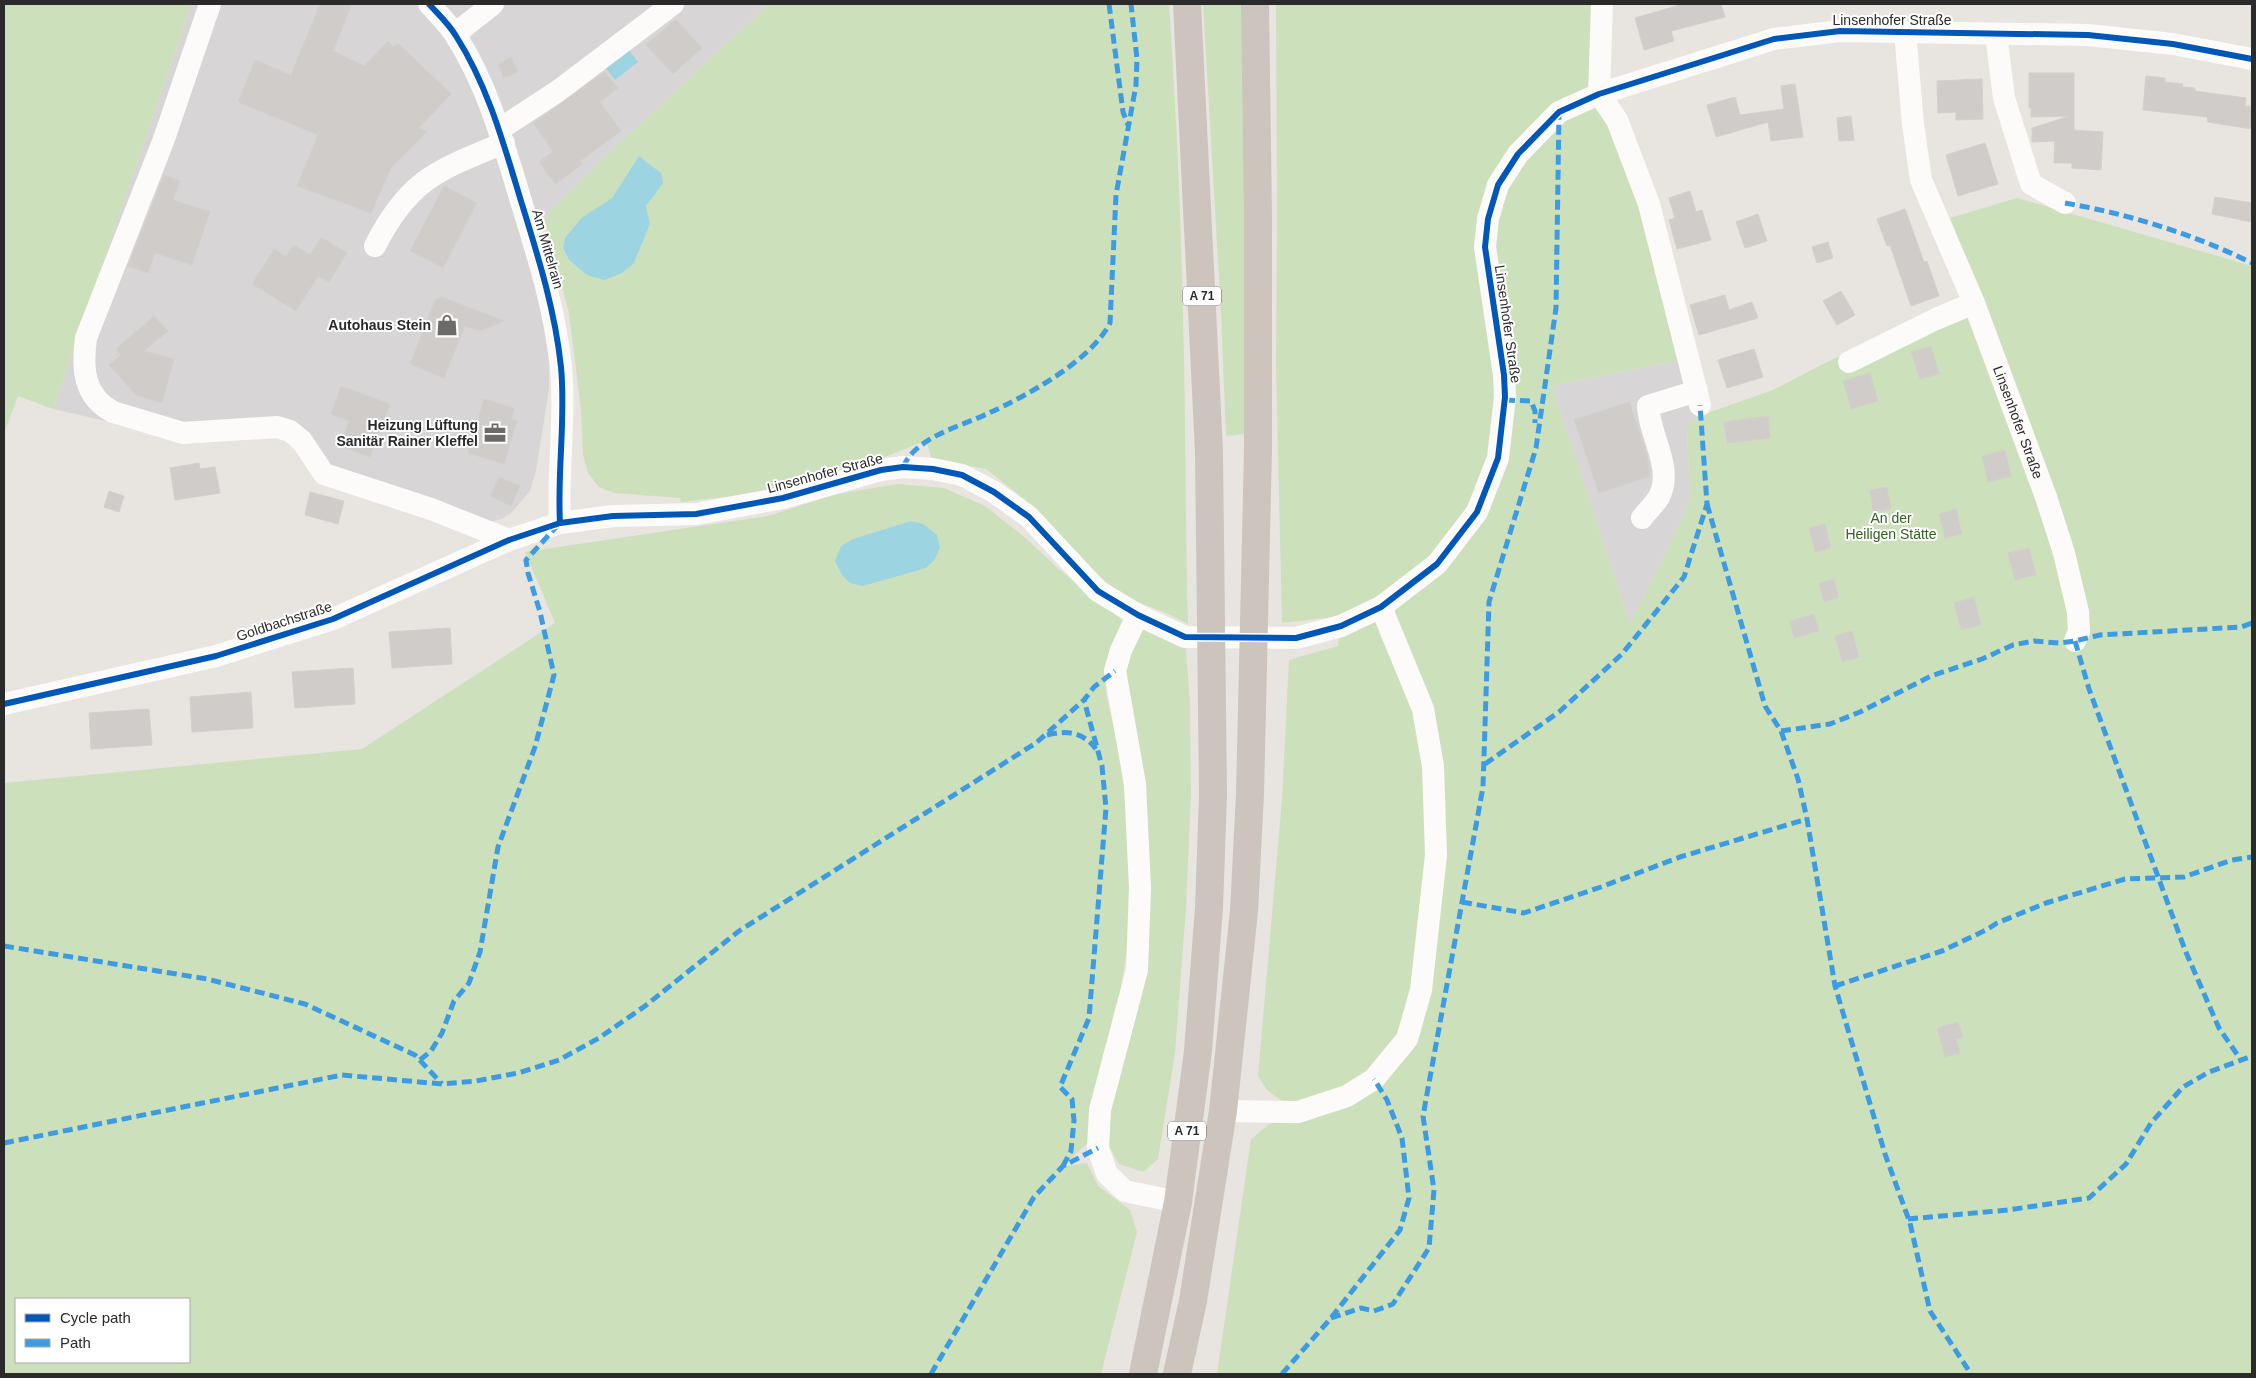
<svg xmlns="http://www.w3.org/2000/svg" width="2256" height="1378" font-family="Arial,sans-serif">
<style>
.industrial{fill:#d8d5d7}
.green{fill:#cde0bc;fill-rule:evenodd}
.water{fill:#9cd4e1}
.building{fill:#cfccca;stroke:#d3d0cc}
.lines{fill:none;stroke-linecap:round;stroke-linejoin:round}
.minor{stroke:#fcfbfa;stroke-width:22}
.highway{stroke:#cdc4be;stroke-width:28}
.quiet{stroke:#3d9ce1;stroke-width:5;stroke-dasharray:10 5;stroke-linecap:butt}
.cycleway-casing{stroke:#fff;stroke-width:9}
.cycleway{stroke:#0057b8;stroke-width:6}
.labels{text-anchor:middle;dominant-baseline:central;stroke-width:4;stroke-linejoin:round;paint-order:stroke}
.shield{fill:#fff;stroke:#6a6a6a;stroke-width:1}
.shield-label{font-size:12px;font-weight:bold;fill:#2a2a2a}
.street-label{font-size:14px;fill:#2a2a2a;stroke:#fff}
.poi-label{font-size:14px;font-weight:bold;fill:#2a2a2a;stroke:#fff;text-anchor:end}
.park-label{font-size:14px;fill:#326021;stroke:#fff}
</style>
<rect width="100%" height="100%" fill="#e8e4e0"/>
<g class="industrial">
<polygon points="191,4 769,4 628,135 544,217 519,227 540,302 549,361 549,389 536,471 530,491 510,514 501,519 479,525 318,462 282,436 181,438 53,409"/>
<polygon points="1681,360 1696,417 1687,427 1690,502 1630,624 1552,386"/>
</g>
<g class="green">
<polygon points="4,4 191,4 53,409 18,396 4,434"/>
<path d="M769 4H1169C1176 108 1181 213 1183 317 1186 419 1185 521 1188 624L1171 615 1120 595 1087 564 1037 509 986 469 932 460 926 440C843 477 772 493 681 502L680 498 614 493 599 487 588 473 583 455 581 409 569 313 544 217 628 135ZM639 156 661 173 653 195 646 206 650 224 634 263 587 275 569 260 563 248 565 238 581 218 612 198Z"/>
<polygon points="1203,4 1243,4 1247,222 1244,434 1226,436 1221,312"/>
<polygon points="1276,4 1602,4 1599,94 1641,208 1681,360 1552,386 1630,624 1690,502 1687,426 1696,417 1773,390 1825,363 1978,291 1950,218 2017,198 2252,266 2252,1374 1217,1374 1251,1139 1268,1125 1297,1112 1267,1090 1258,1076 1282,799 1289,660 1338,646 1341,626 1325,618 1282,623 1276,366 1277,216"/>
<path d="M898 484 944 488 985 506 1021 534 1060 570 1122 620 1105 667 1106 693 1121 760 1131 856 1129 937 1117 1013 1089 1142 1063 1166 1087 1163 1098 1186 1130 1210 1137 1232 1101 1374H4V783L362 749 555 623 525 552 768 516 837 494ZM16 1299H189V1362H16Z"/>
<polygon points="1138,615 1185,637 1190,704 1191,794 1186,908 1175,1053 1158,1159 1143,1172 1119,1164 1107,1143 1100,1111 1137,970 1140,888 1115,671"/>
</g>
<g class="water">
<polygon points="629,50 638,62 615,80 605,67"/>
<polygon points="639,156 661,173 663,183 646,206 650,224 634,263 622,273 604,280 587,275 569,260 563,248 565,238 581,218 612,198"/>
<polygon points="911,521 923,524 937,535 940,547 935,559 926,568 863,586 850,583 842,575 835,561 841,546 853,539"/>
</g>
<g class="building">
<polygon points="320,4 352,4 333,51 364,66 388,41 393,47 398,43 451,94 419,128 427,132 391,168 371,213 297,186 318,135 238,102 255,60 291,75"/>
<polygon points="1683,4 1721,4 1725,17 1671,31 1674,41 1644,50 1635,18"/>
<polygon points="676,19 702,48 673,74 646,45"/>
<polygon points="511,57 518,72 504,78 498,64"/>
<polygon points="605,72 618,88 600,102 621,131 580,161 583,164 555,184 539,162 553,151 533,123"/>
<polygon points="2029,73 2074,73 2074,130 2103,132 2101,170 2072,168 2072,163 2054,163 2055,141 2032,142 2032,128 2070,116 2031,117 2031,108 2029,108"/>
<polygon points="2146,76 2165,78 2165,82 2183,84 2182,87 2195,88 2195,91 2246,98 2245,106 2252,106 2252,129 2207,122 2208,117 2143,110"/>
<polygon points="1982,79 1983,119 1956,120 1956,112 1938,113 1937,81"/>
<polygon points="1795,84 1803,137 1771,141 1768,122 1716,137 1707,105 1735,97 1740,115 1784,109 1781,86"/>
<polygon points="1851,116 1854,140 1839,141 1837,118"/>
<polygon points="1985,143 1998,184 1958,196 1946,155"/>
<polygon points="164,175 180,181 173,200 210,212 192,265 155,253 148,273 128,266"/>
<polygon points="444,186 477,203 443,268 410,251"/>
<polygon points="1690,191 1696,212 1702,210 1711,240 1677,249 1669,220 1675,218 1669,198"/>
<polygon points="2215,197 2252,203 2252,222 2212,214"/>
<polygon points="1905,209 1924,262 1927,261 1939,296 1911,306 1890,245 1887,246 1877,219"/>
<polygon points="1758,214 1767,241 1745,248 1736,222"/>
<polygon points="321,237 347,253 329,282 318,276 296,311 252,284 274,249 286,256 294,245 310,255"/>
<polygon points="1828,242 1833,258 1817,263 1812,247"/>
<polygon points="1841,291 1855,315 1837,325 1823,301"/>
<polygon points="1725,295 1729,310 1752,302 1758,318 1699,335 1690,305"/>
<polygon points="442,297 504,321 480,331 465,326 444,378 410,364 435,300"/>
<polygon points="154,316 168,331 144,351 174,359 162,403 136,395 109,365 121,355 116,349"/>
<polygon points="1931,346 1939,374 1920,379 1911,352"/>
<polygon points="1754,349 1763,377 1727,388 1718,360"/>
<polygon points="1870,373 1878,401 1851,409 1843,381"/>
<polygon points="341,386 390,404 370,457 340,446 349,421 331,414"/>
<polygon points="484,399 514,408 511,420 517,421 504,464 468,453"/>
<polygon points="1629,402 1647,455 1650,476 1599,493 1574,420"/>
<polygon points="1768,416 1770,438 1727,443 1724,422"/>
<polygon points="2005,450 2011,476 1988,482 1982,456"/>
<polygon points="199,463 200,469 215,467 220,493 175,500 170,468"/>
<polygon points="499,477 520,486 511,506 490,496"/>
<polygon points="1887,487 1891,509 1873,512 1870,490"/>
<polygon points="109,491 124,496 119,512 104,507"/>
<polygon points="310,492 344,501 338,524 305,515"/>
<polygon points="1956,509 1962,534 1945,538 1939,514"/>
<polygon points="1825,524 1831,548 1815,552 1809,528"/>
<polygon points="2029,548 2036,575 2015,580 2008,553"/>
<polygon points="1834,579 1839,597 1824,602 1819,583"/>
<polygon points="1974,597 1981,625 1961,630 1954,603"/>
<polygon points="1814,614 1819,631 1794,638 1790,621"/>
<polygon points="450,628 452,664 392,668 389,632"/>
<polygon points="1852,631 1859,657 1842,662 1835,636"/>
<polygon points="353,668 355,704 295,708 292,672"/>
<polygon points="251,692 253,728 192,732 190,697"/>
<polygon points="149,709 152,745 91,749 89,713"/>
<polygon points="1958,1022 1963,1037 1956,1039 1960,1053 1945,1057 1937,1028"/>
</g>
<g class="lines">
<g class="minor">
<path d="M210 4 164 139 86 338C82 368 83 396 113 412L183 433 277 427 290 431 302 441 324 474 431 509 509 540"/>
<path d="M429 4C438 14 449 24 456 36 488 86 504 145 521 201 538 256 555 310 561 367 566 419 557 471 560 523"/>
<path id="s1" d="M1905 32 1913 124 1921 180 1974 303 2046 497 2064 553 2078 612 2079 631 2075 641"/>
<polyline points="455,34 493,4"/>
<polyline points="1996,34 2004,98 2031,184 2065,203"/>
<polyline points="1599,94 1617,120 1649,204 1700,405"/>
<polyline points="1599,94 1602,4"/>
<polyline points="500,129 558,91 673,4"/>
<path d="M375 246C409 179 438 170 504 143"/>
<polyline points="1849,362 1936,319 1974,303"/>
<path d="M1642 518C1647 511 1655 504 1659 497 1674 468 1649 435 1648 406L1697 391"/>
<polyline points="1138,615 1121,650 1115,671 1135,784 1140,888 1137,970 1100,1110 1098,1148 1107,1174 1125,1191 1178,1202"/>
<polyline points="4,704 216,656 333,619 509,540 560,523 613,516 696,514 783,498 881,470 903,467 933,469 962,475 994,492 1029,517 1098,591 1138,615 1185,637 1296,638 1341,626 1381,607 1437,564 1477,512 1498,458 1505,397 1504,375 1485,247 1488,219 1498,185 1518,154 1559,112 1599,94 1774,39 1840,31 2088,35 2173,44 2252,59"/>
<polyline points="1223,1111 1298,1112 1347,1096 1374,1079 1407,1039 1421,990 1436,855 1433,766 1423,709 1381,607"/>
</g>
<g class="highway">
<polyline points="1143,1374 1178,1202 1198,1051 1209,908 1213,795 1209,452 1187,4"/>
<polyline points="1177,1374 1193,1301 1223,1111 1244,911 1250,794 1258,450 1258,217 1255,4"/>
</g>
<g class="quiet">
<polyline points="1109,4 1123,112 1128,125"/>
<path d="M2065 203C2129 214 2193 234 2252 263"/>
<polyline points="1505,400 1531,401 1535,411 1535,423"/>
<path d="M903 467C917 436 960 427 989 413 1026 396 1091 361 1110 323L1116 195 1136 85 1137 59 1131 4"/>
<polyline points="1707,504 1765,706 1781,731 1798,779 1807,819 1835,986 1885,1154 1910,1223 1930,1311 1971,1374"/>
<polyline points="2075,641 2089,689 2185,950 2219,1028 2241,1060"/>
<polyline points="1781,731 1830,724 1860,712 1931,676 1982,659 2013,645 2034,641 2059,643 2075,641 2100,635 2241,627 2252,623"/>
<path d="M1047 735C1067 730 1083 732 1096 749"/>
<polyline points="1485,764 1559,712 1622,654 1684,577 1707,504 1700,405"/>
<polyline points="1462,902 1524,913 1601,887 1680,857 1807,819"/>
<polyline points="4,946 207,979 305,1004 415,1055 442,1084"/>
<polyline points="1835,986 1942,951 1986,930 1997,923 2046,903 2125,879 2184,877 2232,860 2252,857"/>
<polyline points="420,1060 431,1051 442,1033 454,1001 469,983 480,952 498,847 535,747 554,675 540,612 528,573 526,560 557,526"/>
<polyline points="4,1143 342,1075 442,1084 476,1081 518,1073 559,1060 599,1038 645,1006 739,931 1036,743 1084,700 1094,687 1115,671"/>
<polyline points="1063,1166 1071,1151 1074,1121 1072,1099 1060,1087 1089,1018 1106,808 1102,766 1084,700"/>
<polyline points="1908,1219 2008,1210 2089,1198 2126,1164 2151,1123 2183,1087 2209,1072 2252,1056"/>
<polyline points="1331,1318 1361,1308 1374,1311 1393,1304 1429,1248 1434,1190 1423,1116 1483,787 1489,602 1536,448 1556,308 1559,112"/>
<polyline points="931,1374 1034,1197 1063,1166 1098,1148"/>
<polyline points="1282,1374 1331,1318 1400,1230 1409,1198 1402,1138 1387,1100 1374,1079"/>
</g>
<g class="cycleway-casing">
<g id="cycleway">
<path d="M429 4C438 14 449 24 456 36 488 86 504 145 521 201 538 256 555 310 561 367 566 419 557 471 560 523"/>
<polyline points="4,704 216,656 333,619 509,540 560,523 613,516 696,514 783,498 881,470 903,467 933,469 962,475 994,492 1029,517 1098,591 1138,615 1185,637 1296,638 1341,626 1381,607 1437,564 1477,512 1498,458 1505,397 1504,375 1485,247 1488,219 1498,185 1518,154 1559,112 1599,94 1774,39 1840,31 2088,35 2173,44 2252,59"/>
</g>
</g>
<use href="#cycleway" class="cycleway"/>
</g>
<defs>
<g id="shop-bare" transform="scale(1.725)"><path d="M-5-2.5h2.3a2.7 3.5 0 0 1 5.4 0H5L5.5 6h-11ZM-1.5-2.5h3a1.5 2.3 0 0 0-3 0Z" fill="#6c6b6a" stroke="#fff" stroke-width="2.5" paint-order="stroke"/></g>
<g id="office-bare" transform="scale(1.725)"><path d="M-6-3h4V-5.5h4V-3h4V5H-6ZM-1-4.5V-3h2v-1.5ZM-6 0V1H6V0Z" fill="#6c6b6a" stroke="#fff" stroke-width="2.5" paint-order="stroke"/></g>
</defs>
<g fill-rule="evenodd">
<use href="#shop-bare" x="447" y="325"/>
<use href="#office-bare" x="495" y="433"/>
</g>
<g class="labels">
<g class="shield">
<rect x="1183" y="286.5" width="38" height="19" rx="4"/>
<rect x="1168" y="1121.5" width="38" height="19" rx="4"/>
</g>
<g class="shield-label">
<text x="1202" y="296">A 71</text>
<text x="1187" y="1131">A 71</text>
</g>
<g class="street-label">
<text x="1892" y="20">Linsenhofer Straße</text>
<text transform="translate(548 249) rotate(74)">Am Mittelrain</text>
<text transform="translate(1508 324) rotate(82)">Linsenhofer Straße</text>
<text stroke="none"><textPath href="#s1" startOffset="410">Linsenhofer Straße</textPath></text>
<text transform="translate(825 473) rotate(-15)">Linsenhofer Straße</text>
<text transform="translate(284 621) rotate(-18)">Goldbachstraße</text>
</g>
<g class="poi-label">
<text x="431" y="325">Autohaus Stein</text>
<text x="478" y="425">Heizung Lüftung<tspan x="478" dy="16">Sanitär Rainer Kleffel</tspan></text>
</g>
<g class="park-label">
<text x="1891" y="518">An der<tspan x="1891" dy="16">Heiligen Stätte</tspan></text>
</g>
</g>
<rect width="2256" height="1378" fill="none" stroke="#2a2a2a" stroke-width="10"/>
<rect x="15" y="1298" width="175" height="65" fill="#ffffff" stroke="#aaaaaa"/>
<rect x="25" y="1314" width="25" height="8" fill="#0057b8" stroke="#aaaaaa"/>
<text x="60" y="1323" font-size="15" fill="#2a2a2a">Cycle path</text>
<rect x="25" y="1339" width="25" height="8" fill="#3d9ce1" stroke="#aaaaaa"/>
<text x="60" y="1348" font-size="15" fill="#2a2a2a">Path</text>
</svg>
